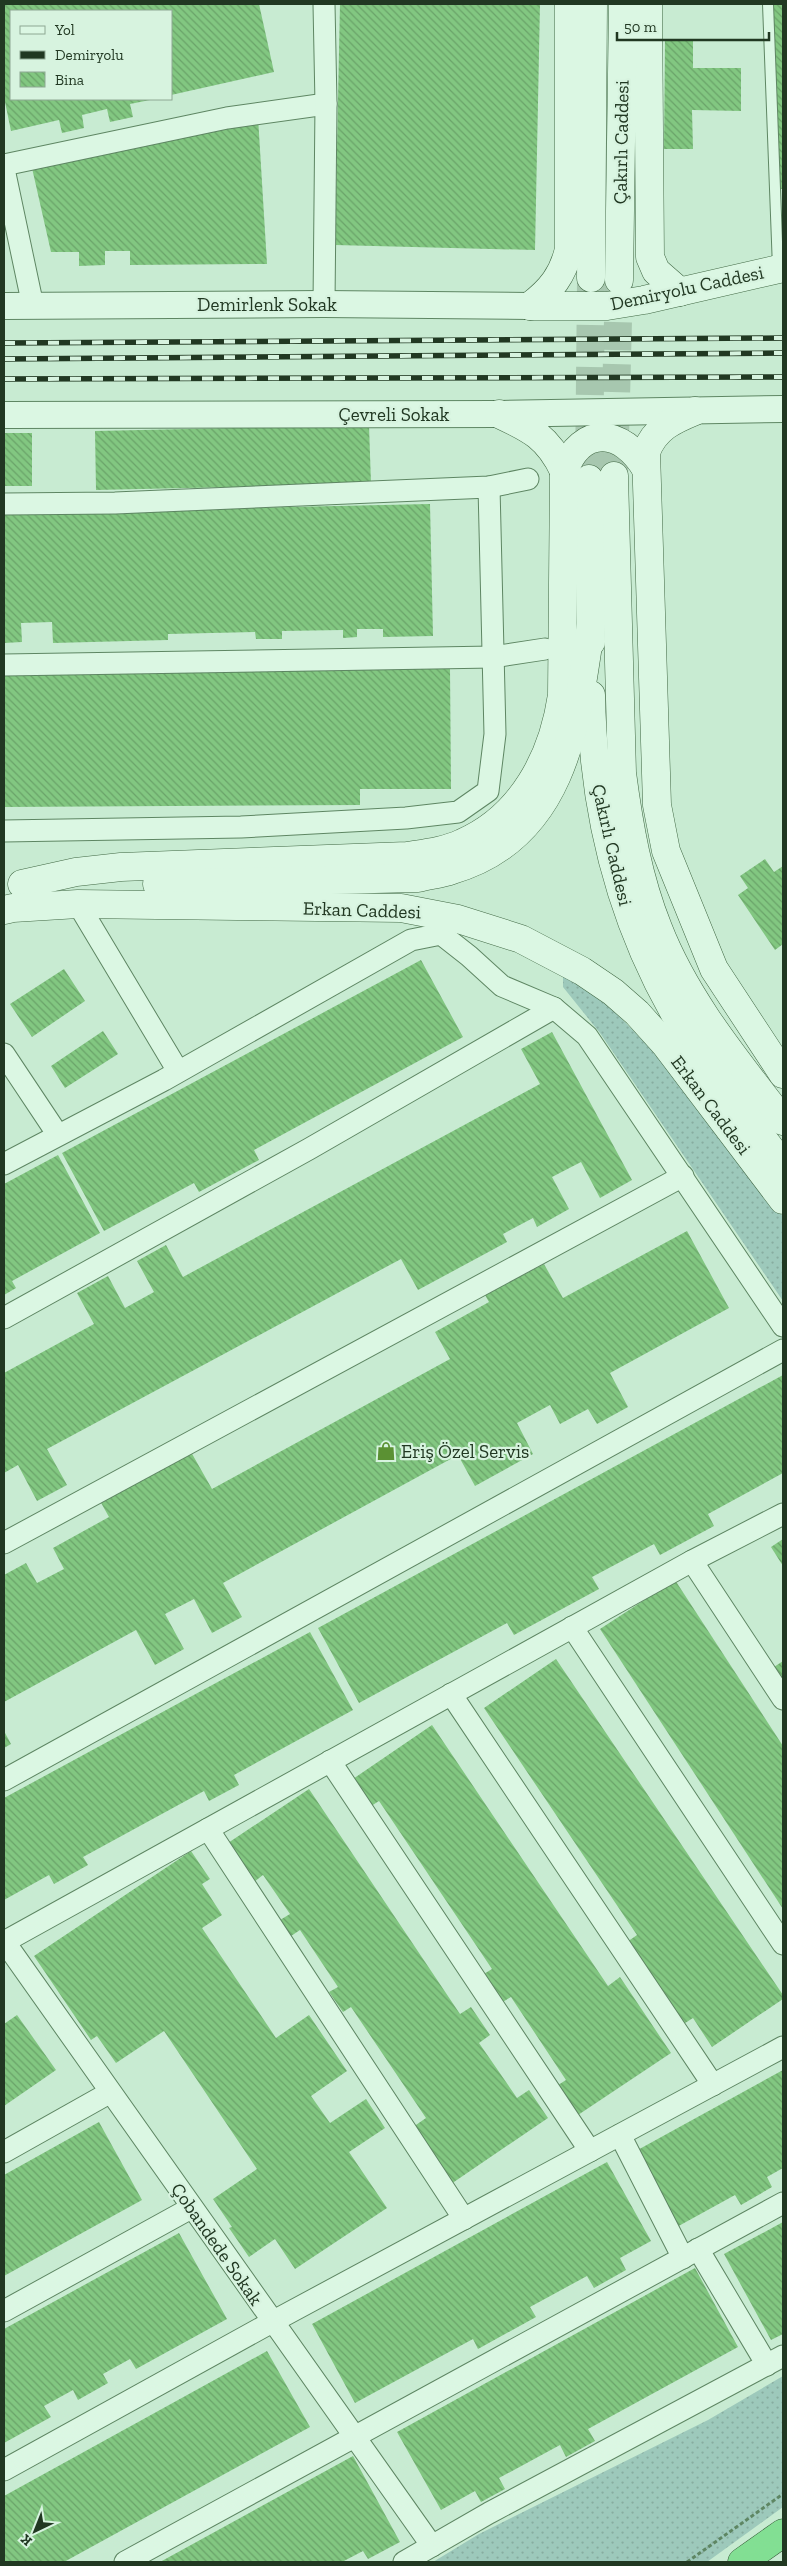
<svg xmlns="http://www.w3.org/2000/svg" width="787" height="2566" font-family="'Zilla Slab',serif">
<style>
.grass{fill:url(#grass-dots)}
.building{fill:url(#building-back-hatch)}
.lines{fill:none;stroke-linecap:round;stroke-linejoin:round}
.secondary-tunnel{stroke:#a7c7af;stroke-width:28;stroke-dasharray:28 14;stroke-linecap:butt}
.service-casing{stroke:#5e8663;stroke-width:12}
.minor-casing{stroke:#5e8663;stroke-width:23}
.tertiary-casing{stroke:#5e8663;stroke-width:28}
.secondary-casing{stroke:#416844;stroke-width:29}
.trunk-casing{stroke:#325433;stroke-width:29}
.path{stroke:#5e8663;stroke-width:3;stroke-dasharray:4 2.5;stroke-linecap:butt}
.service{stroke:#dbf7e3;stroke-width:10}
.minor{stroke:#dbf7e3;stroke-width:21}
.tertiary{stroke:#dbf7e3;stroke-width:26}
.secondary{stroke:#dbf7e3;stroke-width:28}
.trunk{stroke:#82df93;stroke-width:28}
.rail-casing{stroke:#213822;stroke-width:5.5}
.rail{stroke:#d7f3df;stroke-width:4;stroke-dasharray:11;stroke-linecap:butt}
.labels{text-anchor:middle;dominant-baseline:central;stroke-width:4.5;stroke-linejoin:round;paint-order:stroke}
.street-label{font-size:19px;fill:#213822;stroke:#d7f3df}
.poi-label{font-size:19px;fill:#213822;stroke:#d7f3df;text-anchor:start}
</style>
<defs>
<pattern id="grass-dots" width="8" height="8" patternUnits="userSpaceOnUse" patternTransform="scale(1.25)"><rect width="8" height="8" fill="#9dc9bb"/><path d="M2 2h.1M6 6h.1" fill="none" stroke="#87ada0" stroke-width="1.8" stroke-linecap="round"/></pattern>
<pattern id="building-back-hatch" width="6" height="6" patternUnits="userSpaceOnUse" patternTransform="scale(1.25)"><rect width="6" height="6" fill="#82c781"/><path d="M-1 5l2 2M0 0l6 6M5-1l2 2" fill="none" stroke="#6aa369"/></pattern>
</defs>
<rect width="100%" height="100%" fill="#c8ebd2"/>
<g class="grass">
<polygon points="563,973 583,985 615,1012 695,1094 783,1217 783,1301 600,1033 563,987"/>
<polygon points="783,2376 783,2507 707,2562 433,2562 479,2534 708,2420"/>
</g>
<g class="building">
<polygon points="4,4 259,4 274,72 171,95 171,11 11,11 11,99 150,100 130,104 133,117 110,122 107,109 82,115 84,128 62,133 59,120 11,131 4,97"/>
<polygon points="340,4 540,4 535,250 335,245"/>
<polygon points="771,4 783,4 783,189 774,189"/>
<polygon points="665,41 693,41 693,68 741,68 741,111 692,110 693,149 664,149"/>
<polygon points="258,117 267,264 130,265 130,251 105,251 105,265 79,266 79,252 51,252 32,168"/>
<polygon points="369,425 371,484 96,490 95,431"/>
<rect x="4" y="433" width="28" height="53"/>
<polygon points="430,504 433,636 383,637 383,629 357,629 357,637 343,638 343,630 282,631 282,639 256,639 255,632 168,634 168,640 53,643 52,622 21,623 22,642 4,643 4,513"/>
<polygon points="450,668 451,789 360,789 360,805 4,807 4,671"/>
<polygon points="765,859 774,872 783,866 783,944 775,950 738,895 748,888 740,876"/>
<polygon points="421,960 463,1037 254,1150 259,1160 199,1192 194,1183 104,1231 62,1153"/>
<polygon points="64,969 85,1001 32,1037 10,1004"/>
<polygon points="103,1031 118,1054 65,1088 51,1066"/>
<polygon points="552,1032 632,1180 600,1198 581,1162 552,1177 569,1209 537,1227 533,1218 503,1234 507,1242 418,1290 401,1259 47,1449 67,1485 37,1501 18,1465 4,1473 4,1373 94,1324 77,1293 108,1276 125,1308 154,1292 137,1261 166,1245 183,1277 540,1084 521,1049"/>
<polygon points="58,1155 100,1233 12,1281 16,1288 4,1295 4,1184"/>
<polygon points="687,1231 729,1308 610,1373 628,1407 597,1424 588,1409 560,1424 550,1405 517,1423 533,1454 475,1486 458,1455 223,1583 242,1617 212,1633 194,1599 165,1614 184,1649 155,1665 136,1630 4,1702 4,1575 26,1563 37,1583 64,1569 53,1548 109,1517 100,1501 191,1452 212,1489 450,1359 435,1332 489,1302 485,1295 544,1264 563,1298"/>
<polygon points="783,1375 783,1473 708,1514 714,1526 660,1555 654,1544 592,1577 599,1589 514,1635 507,1623 359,1703 318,1628"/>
<polygon points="783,1539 783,1566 771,1547"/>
<polygon points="675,1580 783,1746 783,1909 600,1629"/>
<polygon points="310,1632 353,1710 234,1775 239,1785 209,1801 204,1791 83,1857 88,1865 54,1884 49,1875 4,1900 4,1798"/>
<polygon points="556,1659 783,1995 783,1999 712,2047 693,2018 682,2025 627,1942 637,1935 484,1708"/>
<polygon points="783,1661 783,1681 774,1667"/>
<polygon points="432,1725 608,1986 620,1977 671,2053 575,2117 555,2087 566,2080 511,1997 498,2005 479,1977 492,1969 379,1801 368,1808 350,1781"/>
<polygon points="4,1731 11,1744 4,1748"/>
<polygon points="309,1789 460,2014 471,2007 490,2035 479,2043 517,2098 529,2090 548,2118 451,2184 413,2127 426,2118 351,2007 343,2012 329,1992 338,1987 300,1930 291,1936 280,1920 290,1914 263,1875 254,1882 228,1843"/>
<polygon points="191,1851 210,1879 202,1884 222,1915 202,1928 276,2038 309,2015 347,2071 311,2096 330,2123 366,2099 385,2128 349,2152 387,2208 295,2269 275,2239 249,2257 229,2228 232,2227 213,2199 257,2169 164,2031 116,2063 97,2036 91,2040 34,1956"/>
<polygon points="17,2015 56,2070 4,2106 4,2024"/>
<polygon points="783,2070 783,2168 767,2177 772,2187 741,2205 735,2195 675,2228 634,2152"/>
<polygon points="99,2122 142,2200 4,2276 4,2175"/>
<polygon points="607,2162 651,2241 620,2258 626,2270 594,2288 587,2276 530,2307 536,2317 478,2349 473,2339 355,2403 312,2324"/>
<polygon points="783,2222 783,2334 771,2340 724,2254"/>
<polygon points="179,2233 227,2319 136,2369 130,2359 103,2374 108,2383 78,2400 73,2390 44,2406 51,2417 4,2443 4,2329"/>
<polygon points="695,2268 738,2347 588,2429 595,2441 566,2457 560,2445 499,2478 505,2489 481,2502 475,2491 441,2510 397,2432"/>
<polygon points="267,2351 310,2427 64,2562 4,2562 4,2496"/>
<polygon points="353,2456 400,2542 368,2559 363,2551 342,2562 160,2562"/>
</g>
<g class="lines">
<g class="secondary-tunnel">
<polyline points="614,476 619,281"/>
<polyline points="589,479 591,282"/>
</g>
<g class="service-casing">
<polyline id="service" points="768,4 778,268"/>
</g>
<g class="minor-casing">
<g id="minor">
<polyline points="4,165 227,118 326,104"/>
<polyline points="4,169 33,306"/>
<polyline points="324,304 326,104 324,4"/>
<polyline points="4,504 115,503 489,487 528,479"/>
<polyline points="4,665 493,657 545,649"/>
<polyline points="4,831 241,827 406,818 458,812 488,791 495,734 489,487"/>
<polyline points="78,904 178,1071"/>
<polyline points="4,1054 58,1135"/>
<polyline points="4,1164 164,1080 411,940 441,934 469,956 502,986 554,1008 587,1036 783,1326"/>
<polyline points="4,1318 309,1149 554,1008"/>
<polyline points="4,1543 683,1176"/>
<polyline points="692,1561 783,1699"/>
<polyline points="572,1627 783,1944"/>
<polyline points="451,1694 713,2085"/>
<polyline points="330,1761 590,2151"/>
<polyline points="4,1780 783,1350"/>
<polyline points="208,1829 464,2219"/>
<polyline points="4,1941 432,2546"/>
<polyline points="4,1942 692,1561 783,1514"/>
<polyline points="620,2135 683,2258"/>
<polyline points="4,2152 109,2093"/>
<polyline points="698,2249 767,2365"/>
<polyline points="4,2311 191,2208"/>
<polyline points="4,2470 272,2322 783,2047"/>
<polyline points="125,2562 783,2203"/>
<polyline points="404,2562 489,2513 783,2356"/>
</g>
</g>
<g class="tertiary-casing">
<g id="tertiary">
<polyline points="4,306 324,304 530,306"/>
<polyline points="4,415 499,414 783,409"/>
</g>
</g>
<g class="secondary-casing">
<g id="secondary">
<polyline points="648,4 650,257 656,271 680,292"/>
<polyline points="591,278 593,4"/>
<polyline points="619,280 623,4"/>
<path d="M530 306C551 290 563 275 569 249V4"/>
<polyline points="530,306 607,306 644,300 783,268"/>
<path d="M695 411C673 420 655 428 646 452L657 805 666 851 714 969 783 1074"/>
<path d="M499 414C531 429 548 437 564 471"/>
<path d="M614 476 622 773C629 826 638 878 658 928 686 1000 737 1061 783 1121"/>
<polyline points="589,479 591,642"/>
<path d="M591 695C593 808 619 916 675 1014 706 1067 746 1116 783 1165"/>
<path d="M22 884 76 872 121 867 407 856C426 853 445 851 462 843 522 817 553 757 562 695L564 471C582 424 623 429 646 469"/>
<path d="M157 884 418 878C429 875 441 874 452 870 565 837 577 722 591 624"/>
<polyline points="4,910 13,908 78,904 401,908 458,919 521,939 582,971 613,992 637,1013 665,1044 783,1200"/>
</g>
</g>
<g class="trunk-casing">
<polyline id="trunk" points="742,2562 783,2533"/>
</g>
<polyline class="path" points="687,2562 783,2494"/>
<use href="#service" class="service"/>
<use href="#minor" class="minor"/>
<use href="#tertiary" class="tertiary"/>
<use href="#secondary" class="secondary"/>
<use href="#trunk" class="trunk"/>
<g class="rail-casing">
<g id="rail">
<polyline points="4,343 783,338"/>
<polyline points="4,359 783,353"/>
<polyline points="4,379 783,377"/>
</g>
</g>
<use href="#rail" class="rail"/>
</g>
<defs>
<g id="shop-bare" transform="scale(1.5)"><path d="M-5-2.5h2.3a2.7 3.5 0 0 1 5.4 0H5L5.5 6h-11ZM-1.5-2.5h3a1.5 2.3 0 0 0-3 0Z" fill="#5b9133" stroke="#d7f3df" stroke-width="2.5" paint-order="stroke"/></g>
</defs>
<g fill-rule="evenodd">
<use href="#shop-bare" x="386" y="1451"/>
</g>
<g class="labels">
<g class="street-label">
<text transform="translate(621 142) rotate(-89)">Çakırlı Caddesi</text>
<text transform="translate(687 288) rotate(-12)">Demiryolu Caddesi</text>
<text x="267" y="304">Demirlenk Sokak</text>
<text x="394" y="414">Çevreli Sokak</text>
<text transform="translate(612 845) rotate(77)">Çakırlı Caddesi</text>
<text transform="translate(362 910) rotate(2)">Erkan Caddesi</text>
<text transform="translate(711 1105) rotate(53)">Erkan Caddesi</text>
<text transform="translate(217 2244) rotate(55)">Çobandede Sokak</text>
</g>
<g class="poi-label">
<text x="401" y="1451">Eriş Özel Servis</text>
</g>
</g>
<rect width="787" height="2566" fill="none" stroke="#213822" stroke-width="10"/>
<rect x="10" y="10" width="162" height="90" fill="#d7f3df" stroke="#8ea893"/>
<rect x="20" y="26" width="25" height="8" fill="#dbf7e3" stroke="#8ea893"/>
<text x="55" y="35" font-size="15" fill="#213822">Yol</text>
<rect x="20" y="51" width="25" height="8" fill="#213822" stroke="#8ea893"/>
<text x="55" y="60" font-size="15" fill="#213822">Demiryolu</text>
<rect x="20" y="72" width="25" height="15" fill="url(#building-back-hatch)" stroke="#8ea893"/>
<text x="55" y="85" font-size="15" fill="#213822">Bina</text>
<g transform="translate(35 2531) rotate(223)" stroke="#d7f3df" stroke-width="4" paint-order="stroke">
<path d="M0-4L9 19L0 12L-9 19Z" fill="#213822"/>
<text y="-8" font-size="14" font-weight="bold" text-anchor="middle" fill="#213822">K</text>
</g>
<path d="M617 32v8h152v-8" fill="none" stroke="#213822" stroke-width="2.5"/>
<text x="624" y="32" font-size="15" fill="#213822" stroke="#d7f3df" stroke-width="4" paint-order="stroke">50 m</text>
</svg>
